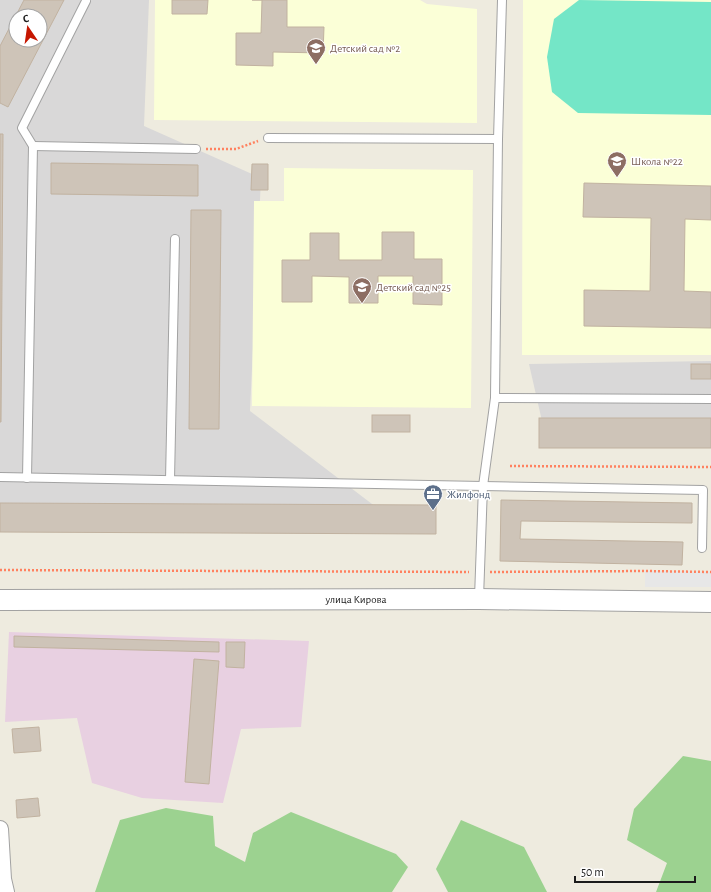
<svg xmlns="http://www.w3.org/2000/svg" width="711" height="892" font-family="'Alegreya Sans',sans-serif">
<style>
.residential{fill:#d9d8d8;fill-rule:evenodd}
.industrial{fill:#e8d0e1}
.education{fill:#fbffd7}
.forest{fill:#9cd290}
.pitch{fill:#74e6c7}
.parking{fill:#e7e7e7}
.building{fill:#cec4b8;stroke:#c1b2a0;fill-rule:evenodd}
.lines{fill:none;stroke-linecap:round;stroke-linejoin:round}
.service-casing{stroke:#a2a2a2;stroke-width:10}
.minor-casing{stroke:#a2a2a2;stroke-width:18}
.tertiary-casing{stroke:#a2a2a2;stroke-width:22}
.path{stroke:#ff815f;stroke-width:2.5;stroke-dasharray:2 2;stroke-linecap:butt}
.service{stroke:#fff;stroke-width:8}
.minor{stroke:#fff;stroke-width:16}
.tertiary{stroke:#fff;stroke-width:20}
.labels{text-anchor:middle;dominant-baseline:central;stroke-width:3;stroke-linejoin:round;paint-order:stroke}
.education-label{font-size:11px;fill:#785e54;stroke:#fff;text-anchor:start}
.service-label{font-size:11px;fill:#4e5e75;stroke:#fff;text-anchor:start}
.street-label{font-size:11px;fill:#1b1b1b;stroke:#fff}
</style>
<rect width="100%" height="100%" fill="#eeebdf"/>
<g class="residential">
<path d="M0 0H149L144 126 261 178 250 411 393 520 0 516ZM16 16H40V40H16Z"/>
<polygon points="711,361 711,441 547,443 529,364"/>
</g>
<polygon class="industrial" points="9,632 309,641 301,727 241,729 223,803 142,798 92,783 77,718 5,722"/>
<g class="education">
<polygon points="155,0 420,0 427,4 477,9 477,123 154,120"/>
<polygon points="523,0 711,0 711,355 522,355"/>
<polygon points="284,168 473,170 471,408 252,406 254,201 284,201"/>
</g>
<g class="forest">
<polygon points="683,756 711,761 711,892 656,892 667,863 627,840 634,809"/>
<polygon points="166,808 213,816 215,846 245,862 253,833 291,812 396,854 408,867 392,892 95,892 120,820"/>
<polygon points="461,820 524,847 547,892 448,892 436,869"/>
</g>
<polygon class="pitch" points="579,0 711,2 711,115 578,113 552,92 547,57 554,19"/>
<polygon class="parking" points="645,571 711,572 711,587 645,587"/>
<g class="building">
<path d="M24 0H64L8 107 0 103V46ZM16 16H40V40H16Z"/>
<polygon points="172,0 208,0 207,14 172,14"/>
<polygon points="252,0 287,0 287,27 324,27 323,53 273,52 273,66 236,65 236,33 261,33 262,0"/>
<polygon points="0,134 3,134 1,422 0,422"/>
<polygon points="51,163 198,165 198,196 51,194"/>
<polygon points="252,164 268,164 268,190 251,190"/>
<polygon points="584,183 711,186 711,220 685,219 684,291 711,292 711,328 584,326 584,290 650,291 651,218 583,217"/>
<polygon points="191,210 221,210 219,429 189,429"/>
<polygon points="382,232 414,232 414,259 442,259 442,305 413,304 413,276 378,276 378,303 349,303 349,277 312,276 312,302 282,302 282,260 310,260 310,233 339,233 339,260 382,260"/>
<rect x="691" y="364" width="20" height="15"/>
<rect x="372" y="415" width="38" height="17"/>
<rect x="539" y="418" width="172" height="30"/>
<polygon points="501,500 692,503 692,523 521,521 520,539 683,542 682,565 500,561"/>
<polygon points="0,503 436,505 436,534 0,532"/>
<polygon points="14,636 219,642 219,652 14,647"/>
<polygon points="226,642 245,642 244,668 226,667"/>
<polygon points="194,659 219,661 209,784 185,782"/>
<polygon points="39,727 41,751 14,753 12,729"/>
<polygon points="38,798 40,816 17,818 16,800"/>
</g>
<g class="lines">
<g class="service-casing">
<g id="service">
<polyline points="268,138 498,139"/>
<polyline points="33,146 196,149"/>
<polyline points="495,398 711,399"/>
<polyline points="0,477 703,490 702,548"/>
<polyline points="27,478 33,146 22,128 86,1"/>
<polyline points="170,480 175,239"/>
<polyline points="479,598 483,486 495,398 498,139 502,0"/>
</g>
</g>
<g class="minor-casing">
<polyline id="minor" points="0,829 3,879 6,892"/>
</g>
<g class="tertiary-casing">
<polyline id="tertiary" points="0,600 479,599 711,602"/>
</g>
<g class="path">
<polyline points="206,149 236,149 258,141"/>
<polyline points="510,466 711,467"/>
<polyline points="0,570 469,572"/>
<polyline points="490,572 645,571 711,572"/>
</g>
<use href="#service" class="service"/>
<use href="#minor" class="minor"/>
<use href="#tertiary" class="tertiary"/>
</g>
<defs>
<g id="school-pin" transform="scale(1)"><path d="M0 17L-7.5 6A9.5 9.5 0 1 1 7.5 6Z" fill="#8d6e63" stroke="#fff"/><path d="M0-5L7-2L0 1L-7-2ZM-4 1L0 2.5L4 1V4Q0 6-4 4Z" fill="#fff"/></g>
<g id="office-pin" transform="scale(1)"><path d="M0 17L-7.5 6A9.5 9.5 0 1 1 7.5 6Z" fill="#5c6f8a" stroke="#fff"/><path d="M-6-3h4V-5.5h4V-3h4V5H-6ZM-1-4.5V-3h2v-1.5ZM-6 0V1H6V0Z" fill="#fff"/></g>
</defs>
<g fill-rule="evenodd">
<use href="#school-pin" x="316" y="48"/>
<use href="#school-pin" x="617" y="161"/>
<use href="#school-pin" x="362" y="287"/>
<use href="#office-pin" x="433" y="494"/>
</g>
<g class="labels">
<g class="education-label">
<text x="330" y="48">Детский сад №2</text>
<text x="631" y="161">Школа №22</text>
<text x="376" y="287">Детский сад №25</text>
</g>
<g class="service-label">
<text x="447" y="494">Жилфонд</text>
</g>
<g class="street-label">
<text x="356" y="599">улица Кирова</text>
</g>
</g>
<g transform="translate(28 28) rotate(347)"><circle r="19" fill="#ffffff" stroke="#a4a4a4"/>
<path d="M0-3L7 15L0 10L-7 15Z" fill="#c61600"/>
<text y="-6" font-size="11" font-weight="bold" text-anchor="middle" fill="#1b1b1b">С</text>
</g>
<path d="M575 876v6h120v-6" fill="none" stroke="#1b1b1b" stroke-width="2"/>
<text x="581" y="876" font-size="12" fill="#1b1b1b" stroke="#ffffff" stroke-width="3" paint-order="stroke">50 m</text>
</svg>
